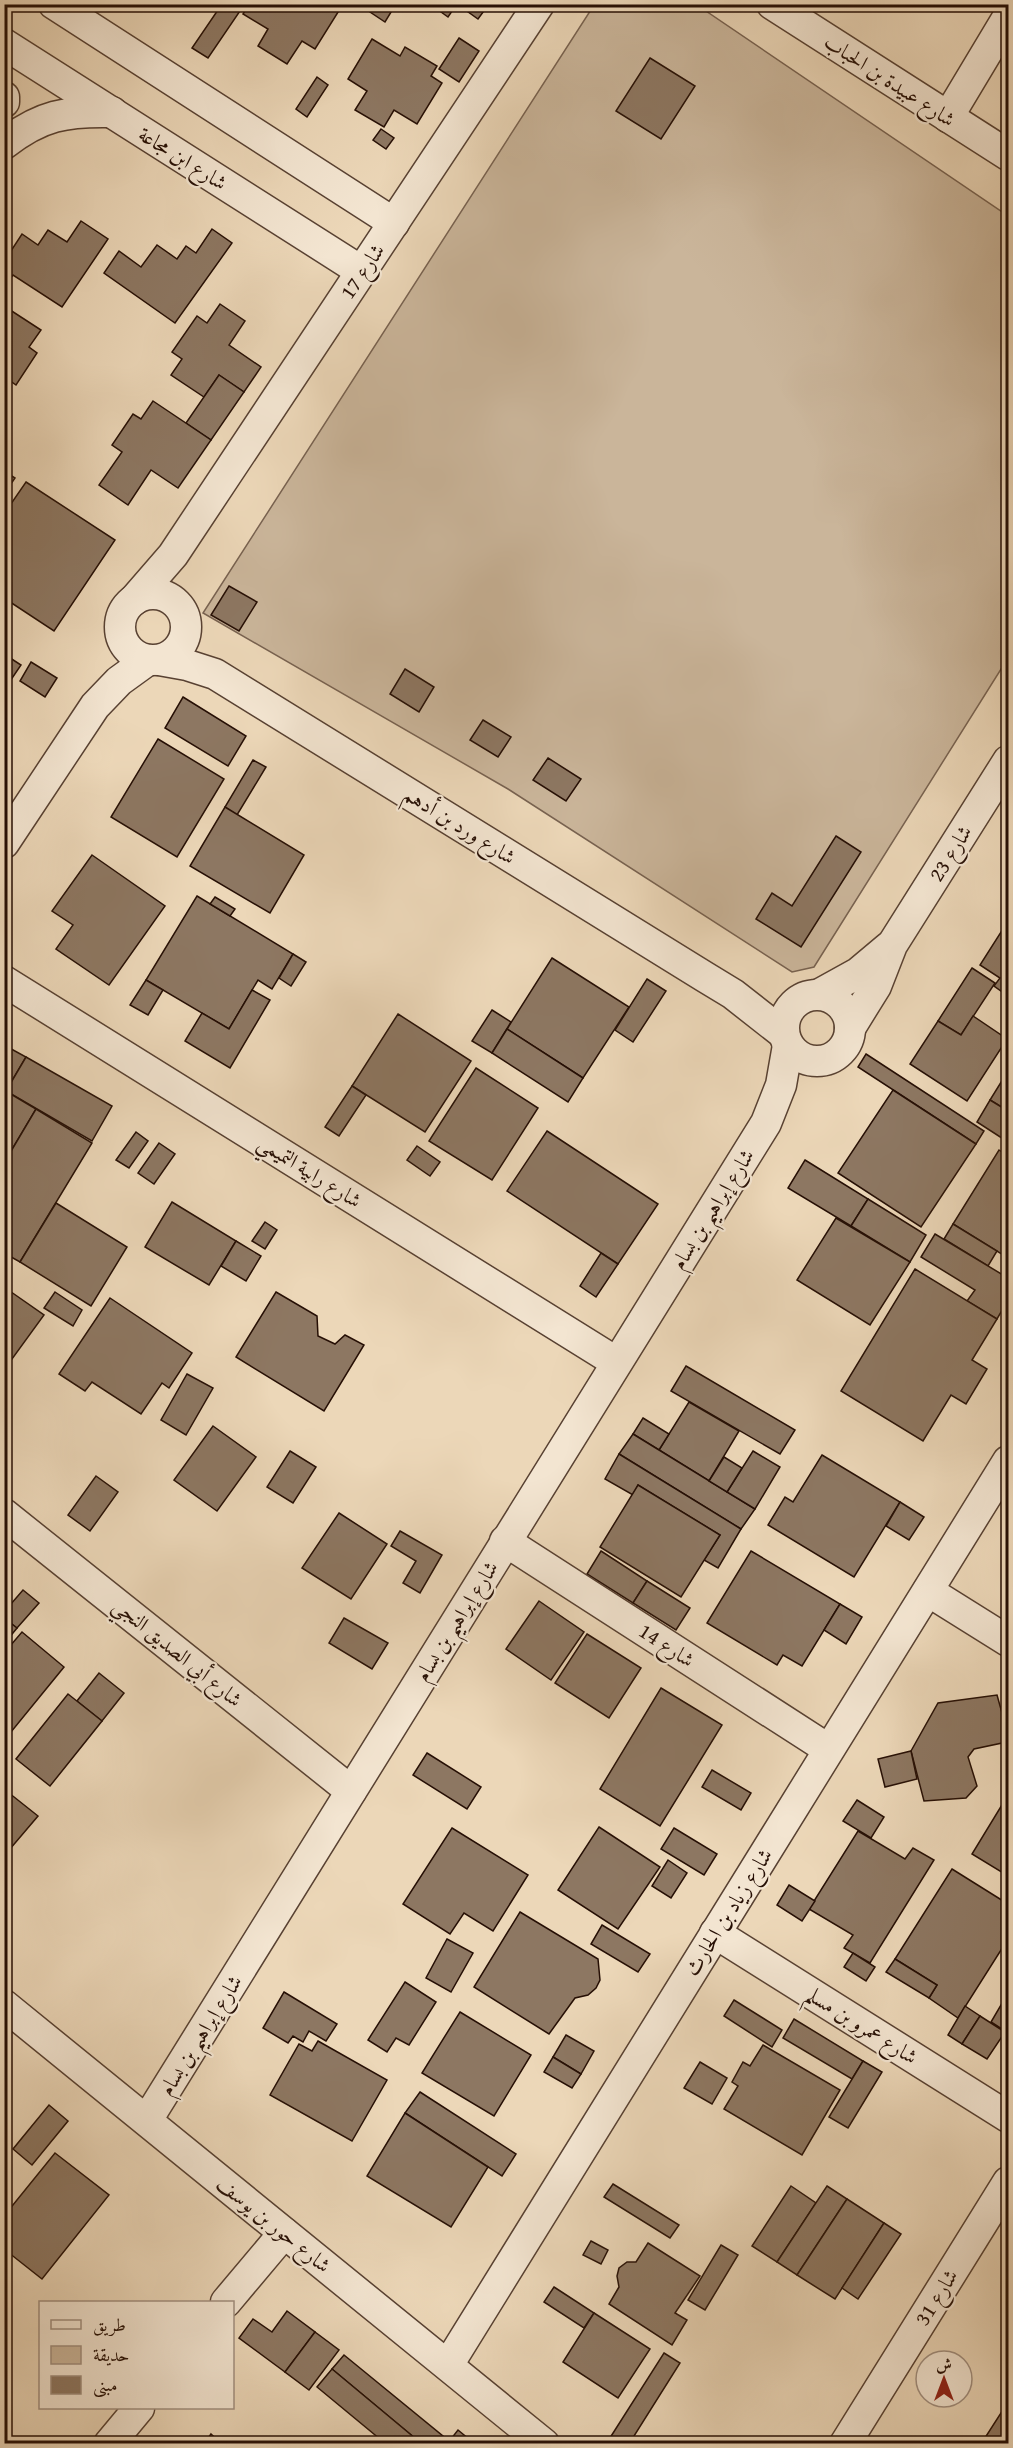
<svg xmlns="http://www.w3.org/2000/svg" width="1013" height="2448" font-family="'Gentium Book Plus',Amiri,serif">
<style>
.green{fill:#cab59a;stroke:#786250;stroke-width:1.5}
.building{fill:#8d7762;stroke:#260f05;stroke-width:1.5}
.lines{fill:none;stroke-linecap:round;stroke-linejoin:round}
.minor-casing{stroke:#584132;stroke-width:33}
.minor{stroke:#f3e5d1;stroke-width:30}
.labels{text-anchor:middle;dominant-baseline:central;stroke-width:4.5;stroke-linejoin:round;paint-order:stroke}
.street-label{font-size:21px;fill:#260f05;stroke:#f3e5d1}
</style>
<rect width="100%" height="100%" fill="#ecd7b8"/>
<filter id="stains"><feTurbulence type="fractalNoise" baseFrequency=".00333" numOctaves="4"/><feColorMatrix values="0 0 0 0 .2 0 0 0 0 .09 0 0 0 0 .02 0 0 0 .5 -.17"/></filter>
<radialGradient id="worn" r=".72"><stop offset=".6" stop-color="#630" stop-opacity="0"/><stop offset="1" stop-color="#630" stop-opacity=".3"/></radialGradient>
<polygon class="green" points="594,5 697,5 1008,216 1008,658 814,967 792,972 508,789 203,613"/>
<g class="building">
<polygon points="222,4 231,4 240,11 208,58 192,48"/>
<polygon points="249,4 332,4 340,9 315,49 302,41 287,64 258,46 268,29 243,14"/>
<polygon points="366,4 396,4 385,22 364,8"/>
<polygon points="430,4 457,4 448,17"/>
<polygon points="457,4 489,4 478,19"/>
<polygon points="459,38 479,51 459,82 439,69"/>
<polygon points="372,39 400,56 405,47 437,66 431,76 442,83 417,124 394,110 384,127 355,110 367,91 348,79"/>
<polygon points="650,58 695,86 661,139 616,111"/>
<polygon points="317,77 328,85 307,117 296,109"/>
<polygon points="381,129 394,138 386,149 373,140"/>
<polygon points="81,221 108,239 62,307 13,275 4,287 4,251 9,254 22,234 38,245 48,230 67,242"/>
<polygon points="212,229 232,243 175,323 104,273 119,251 141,267 157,245 177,259 186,246 196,253"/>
<polygon points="220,304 245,321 229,345 261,367 244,392 219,375 204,397 171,375 182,359 172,352 197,316 207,323"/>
<polygon points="4,306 41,330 29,347 37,353 16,385 6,378 4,380"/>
<polygon points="219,375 244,392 211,440 186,423"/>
<polygon points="153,401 211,440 178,488 151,470 128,505 99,485 122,452 112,445 133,414 141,419"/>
<polygon points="4,471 15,478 4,494"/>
<polygon points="26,482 115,540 54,631 4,598 4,514"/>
<polygon points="229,586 257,602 239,631 211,615"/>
<polygon points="4,654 21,665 4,690"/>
<polygon points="31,662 57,678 45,697 20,681"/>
<polygon points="405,669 434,687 419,712 390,694"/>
<polygon points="183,697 246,736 228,766 165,728"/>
<polygon points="483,720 511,737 498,757 470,740"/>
<polygon points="158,739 224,779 177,857 111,817"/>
<polygon points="548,758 581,779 566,801 533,780"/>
<polygon points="253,760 266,767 237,815 225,807"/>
<polygon points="225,807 304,855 270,913 190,866"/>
<polygon points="836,836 861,852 801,947 756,919 772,893 792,906"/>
<polygon points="92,855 165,906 109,985 56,949 73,925 52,911"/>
<polygon points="197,896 293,954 272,989 258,980 229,1029 146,980"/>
<polygon points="215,897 235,909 230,916 210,904"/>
<polygon points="1008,921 1008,996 994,986 1000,978 980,965"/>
<polygon points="293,954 306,962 291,986 279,978"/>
<polygon points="552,958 629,1007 583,1078 507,1029"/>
<polygon points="972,968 995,983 961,1035 938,1021"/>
<polygon points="647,979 666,991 633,1042 615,1030"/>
<polygon points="146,980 163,990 148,1015 130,1005"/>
<polygon points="252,990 270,1000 230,1068 185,1041 202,1013 229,1029"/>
<polygon points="492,1010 511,1022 492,1053 472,1041"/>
<polygon points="398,1014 471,1061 425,1132 352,1086"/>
<polygon points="973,1016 1007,1039 967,1101 910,1064 938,1021 961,1035"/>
<polygon points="507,1029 583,1078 568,1102 492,1053"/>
<polygon points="4,1045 26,1057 6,1091 4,1090"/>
<polygon points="866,1054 984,1131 976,1144 858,1067"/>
<polygon points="26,1057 112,1106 92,1141 6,1091"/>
<polygon points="476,1068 538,1108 492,1180 429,1141"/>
<polygon points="1008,1071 1008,1111 990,1100"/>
<polygon points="352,1086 366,1095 339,1136 325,1127"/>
<polygon points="4,1090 36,1109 4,1163"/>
<polygon points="893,1090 976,1144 921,1227 838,1173"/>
<polygon points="990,1100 1008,1111 1008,1142 977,1122"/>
<polygon points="36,1109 92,1143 20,1262 4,1253 4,1163"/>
<polygon points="547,1131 658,1204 618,1264 507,1191"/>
<polygon points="136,1132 148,1141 129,1168 116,1160"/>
<polygon points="159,1143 175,1154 154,1184 138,1173"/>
<polygon points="417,1146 440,1162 430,1176 407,1160"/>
<polygon points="999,1150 1008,1156 1008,1258 953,1224"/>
<polygon points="805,1160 868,1199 851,1226 788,1188"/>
<polygon points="868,1199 926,1235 910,1262 851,1226"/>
<polygon points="172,1202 236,1241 209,1285 145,1247"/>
<polygon points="56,1203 127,1247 91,1306 20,1262"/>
<polygon points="836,1218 910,1262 870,1325 797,1280"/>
<polygon points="265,1222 277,1230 265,1249 252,1241"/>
<polygon points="953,1224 997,1251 988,1266 944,1239"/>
<polygon points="935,1234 1008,1278 1008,1300 997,1319 967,1301 975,1290 921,1257"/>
<polygon points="236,1241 261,1256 246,1281 221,1266"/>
<polygon points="601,1253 618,1264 596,1297 580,1286"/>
<polygon points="915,1269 997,1319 972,1360 987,1369 966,1404 951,1395 923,1441 841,1391"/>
<polygon points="4,1287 44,1315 4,1370"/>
<polygon points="55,1292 82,1310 73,1326 44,1308"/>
<polygon points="276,1292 317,1316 318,1336 335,1344 345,1335 364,1345 324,1411 236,1357"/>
<polygon points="110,1298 192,1353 169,1388 162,1383 141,1414 92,1382 85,1391 59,1374"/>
<polygon points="686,1366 795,1430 780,1454 671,1391"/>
<polygon points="187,1374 213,1388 186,1435 161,1420"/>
<polygon points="689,1402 739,1431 709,1481 659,1450"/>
<polygon points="643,1418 669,1434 659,1450 633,1434"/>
<polygon points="213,1426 256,1457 217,1511 174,1480"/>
<polygon points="633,1434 755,1509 741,1529 619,1454"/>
<polygon points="290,1451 316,1467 293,1503 267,1487"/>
<polygon points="753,1451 780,1467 755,1509 727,1492"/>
<polygon points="619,1454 741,1529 718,1568 704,1560 720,1535 638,1485 633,1495 605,1479"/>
<polygon points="822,1455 900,1502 854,1577 768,1525 785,1497 793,1502"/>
<polygon points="724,1457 742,1468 727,1492 709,1481"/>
<polygon points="96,1476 118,1492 90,1531 68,1515"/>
<polygon points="638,1485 720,1535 681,1597 600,1547"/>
<polygon points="900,1502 924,1517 909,1540 886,1526"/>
<polygon points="339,1513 387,1544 351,1599 302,1568"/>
<polygon points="400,1531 442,1555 420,1593 403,1583 416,1561 391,1546"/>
<polygon points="601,1551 647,1581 633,1603 587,1574"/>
<polygon points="751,1551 840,1604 802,1666 783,1655 777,1665 707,1623"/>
<polygon points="647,1581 690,1608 676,1630 633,1603"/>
<polygon points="23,1590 39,1603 17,1628 4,1618 4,1612"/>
<polygon points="539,1601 584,1632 551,1680 506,1649"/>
<polygon points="840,1604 862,1617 846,1644 824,1630"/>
<polygon points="4,1618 17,1628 4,1644"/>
<polygon points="344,1618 388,1643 372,1669 329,1643"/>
<polygon points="22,1632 64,1667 11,1732 4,1726 4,1653"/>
<polygon points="587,1634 641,1668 609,1718 555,1683"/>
<polygon points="99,1673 124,1693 102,1721 77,1701"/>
<polygon points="661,1688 722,1725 660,1826 600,1789"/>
<polygon points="68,1694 102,1721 50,1786 16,1759"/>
<polygon points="997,1695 1007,1731 1002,1743 974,1749 968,1757 977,1786 966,1798 924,1801 911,1751 938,1703"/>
<polygon points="911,1751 917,1779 885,1787 878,1759"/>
<polygon points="427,1753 481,1787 467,1809 413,1775"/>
<polygon points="712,1770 751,1793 741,1810 702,1787"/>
<polygon points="4,1789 38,1816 10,1849 4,1844"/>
<polygon points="1008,1795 1008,1876 972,1854"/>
<polygon points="857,1800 884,1817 871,1838 843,1821"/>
<polygon points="599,1827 660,1867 618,1929 558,1890"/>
<polygon points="452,1828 528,1875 493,1931 464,1913 450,1934 403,1904"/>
<polygon points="674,1828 717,1854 704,1875 661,1849"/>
<polygon points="858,1831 905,1859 913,1848 934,1860 870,1963 844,1948 853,1935 809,1909"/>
<polygon points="668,1860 687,1873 671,1898 652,1886"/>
<polygon points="952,1869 1008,1904 1008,1939 958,2018 929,1998 937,1985 895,1959"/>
<polygon points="789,1885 815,1901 802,1921 777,1905"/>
<polygon points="520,1912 598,1959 600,1980 596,1988 588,1995 575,1998 549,2034 474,1987"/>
<polygon points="602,1925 650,1954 638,1972 591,1944"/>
<polygon points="447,1939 473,1953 451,1992 426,1978"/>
<polygon points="853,1953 875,1967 866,1981 844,1967"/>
<polygon points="895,1959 937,1985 929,1998 886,1972"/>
<polygon points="405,1982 436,2002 409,2045 396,2038 387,2052 368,2040"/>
<polygon points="284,1992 337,2024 326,2041 309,2031 303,2042 293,2036 288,2043 263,2028"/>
<polygon points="1008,1993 1008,2033 991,2022"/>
<polygon points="734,2000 782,2030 772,2047 724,2016"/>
<polygon points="965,2006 980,2016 962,2044 948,2035"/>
<polygon points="460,2012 531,2055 494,2116 422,2073"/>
<polygon points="980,2016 1005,2032 987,2059 962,2044"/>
<polygon points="794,2019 863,2061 852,2079 783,2038"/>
<polygon points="566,2035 594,2051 581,2074 553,2057"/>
<polygon points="318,2041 387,2080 352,2141 270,2095 299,2044 312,2051"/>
<polygon points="763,2045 840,2090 802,2155 724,2109 738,2086 732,2082 743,2062 750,2066"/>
<polygon points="553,2057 581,2074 572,2088 544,2072"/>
<polygon points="863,2061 882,2072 848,2128 829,2117"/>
<polygon points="700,2062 727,2078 712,2104 684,2088"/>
<polygon points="420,2092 516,2154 502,2176 405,2113"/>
<polygon points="49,2105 68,2121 32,2165 13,2149"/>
<polygon points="405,2113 488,2167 451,2227 367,2176"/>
<polygon points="55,2153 109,2195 42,2279 4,2249 4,2216"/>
<polygon points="613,2184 679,2225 670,2238 604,2197"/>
<polygon points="791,2186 816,2203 777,2262 752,2246"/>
<polygon points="827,2186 847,2199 797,2275 777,2262"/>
<polygon points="847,2199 884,2223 835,2299 797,2275"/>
<polygon points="884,2223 901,2234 858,2299 842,2288"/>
<polygon points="591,2241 608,2250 601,2264 583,2255"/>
<polygon points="648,2243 700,2276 675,2313 687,2320 672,2345 609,2304 619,2287 617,2276 619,2268 627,2262 636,2262"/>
<polygon points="721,2245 738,2255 705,2310 688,2300"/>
<polygon points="554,2287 594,2313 584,2328 544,2302"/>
<polygon points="287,2311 315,2332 285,2372 239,2338 253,2319 272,2332"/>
<polygon points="594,2313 650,2349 618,2398 563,2362"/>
<polygon points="315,2332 339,2350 309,2390 285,2372"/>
<polygon points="664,2353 680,2363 629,2444 611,2444 608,2441"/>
<polygon points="344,2355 449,2441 447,2444 422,2444 332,2369"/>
<polygon points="332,2369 422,2444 386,2444 317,2387"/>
<polygon points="1008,2402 1008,2444 981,2444"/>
<polygon points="458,2430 475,2444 447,2444"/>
<polygon points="211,2434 222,2444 204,2444"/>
</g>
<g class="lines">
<g class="minor-casing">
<g id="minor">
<polyline points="54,4 394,223"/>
<polyline points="772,4 1008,155"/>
<polyline points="4,44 361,271"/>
<polyline points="4,97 4,102"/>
<polyline points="948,117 1008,17"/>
<path d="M4 144C41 115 66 111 112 112"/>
<circle cx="153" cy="627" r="33"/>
<polyline points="134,600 173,555 539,4"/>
<polyline points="159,660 187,665 215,674 705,977 733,994 784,1034"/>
<polyline points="4,843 95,706 119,681 148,660"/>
<polyline points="4,981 616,1362"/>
<polyline points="820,994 858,973 889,947"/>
<circle cx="817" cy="1028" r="33"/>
<polyline points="850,1028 876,986 892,945 1008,761"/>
<polyline points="4,1514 351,1791"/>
<polyline points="505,1541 828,1749"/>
<polyline points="928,1591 1008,1641"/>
<polyline points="715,1933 1008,2117"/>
<polyline points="4,2005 544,2444"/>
<polyline points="147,2120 766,1123 781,1085 788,1045"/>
<polyline points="226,2302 284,2233"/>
<polyline points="448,2365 1008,1461"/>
<polyline points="109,2444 139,2408"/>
<polyline points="845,2444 1008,2182"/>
</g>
</g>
<use href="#minor" class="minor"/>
</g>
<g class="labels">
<g class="street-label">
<text transform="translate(890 80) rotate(33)">شارع عبيدة بن الحباب</text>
<text transform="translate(183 158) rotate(32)">شارع ابن مجاعة</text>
<text transform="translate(362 271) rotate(-56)">شارع 17</text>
<text transform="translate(460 825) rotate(32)">شارع ورد بن أدهم</text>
<text transform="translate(950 853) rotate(-58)">شارع 23</text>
<text transform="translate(310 1171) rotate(32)">شارع رابية التميمي</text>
<text transform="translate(712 1209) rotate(-58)">شارع إبراهيم بن بسام</text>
<text transform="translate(456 1621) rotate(-58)">شارع إبراهيم بن بسام</text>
<text transform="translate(667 1645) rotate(33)">شارع 14</text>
<text transform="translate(178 1652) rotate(39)">شارع أبي الصديق النجي</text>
<text transform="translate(728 1912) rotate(-58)">شارع زياد بن الحارث</text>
<text transform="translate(862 2025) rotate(32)">شارع عمرو بن مسلم</text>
<text transform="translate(200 2035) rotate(-58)">شارع إبراهيم بن بسام</text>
<text transform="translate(274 2224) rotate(39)">شارع حور بن يوسف</text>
<text transform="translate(936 2297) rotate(-58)">شارع 31</text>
</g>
</g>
<rect width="1013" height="2448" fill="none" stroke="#ecd7b8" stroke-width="24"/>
<rect x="6" y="6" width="1001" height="2436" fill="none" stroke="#260f05" stroke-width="3"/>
<rect x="12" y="12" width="989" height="2424" fill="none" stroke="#260f05" stroke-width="1.5"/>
<rect x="39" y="2301" width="195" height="108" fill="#f3e5d1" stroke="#a18f7f" stroke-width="1.5"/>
<rect x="51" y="2320" width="30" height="9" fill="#f3e5d1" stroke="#a18f7f" stroke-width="1.5"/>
<text x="93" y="2331" font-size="18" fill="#260f05">طريق</text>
<rect x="51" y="2346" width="30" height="18" fill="#cab59a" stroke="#a18f7f" stroke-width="1.5"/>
<text x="93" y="2361" font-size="18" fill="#260f05">حديقة</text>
<rect x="51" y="2376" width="30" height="18" fill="#8d7762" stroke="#a18f7f" stroke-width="1.5"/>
<text x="93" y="2391" font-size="18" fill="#260f05">مبنى</text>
<g transform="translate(944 2379)"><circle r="28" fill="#f3e5d1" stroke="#a18f7f" stroke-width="1.5"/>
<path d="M0-4.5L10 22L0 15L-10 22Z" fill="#8f2418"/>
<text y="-9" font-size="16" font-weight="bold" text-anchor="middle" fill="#260f05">ش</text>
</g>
<rect width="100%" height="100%" filter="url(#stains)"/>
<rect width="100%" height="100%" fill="url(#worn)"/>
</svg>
